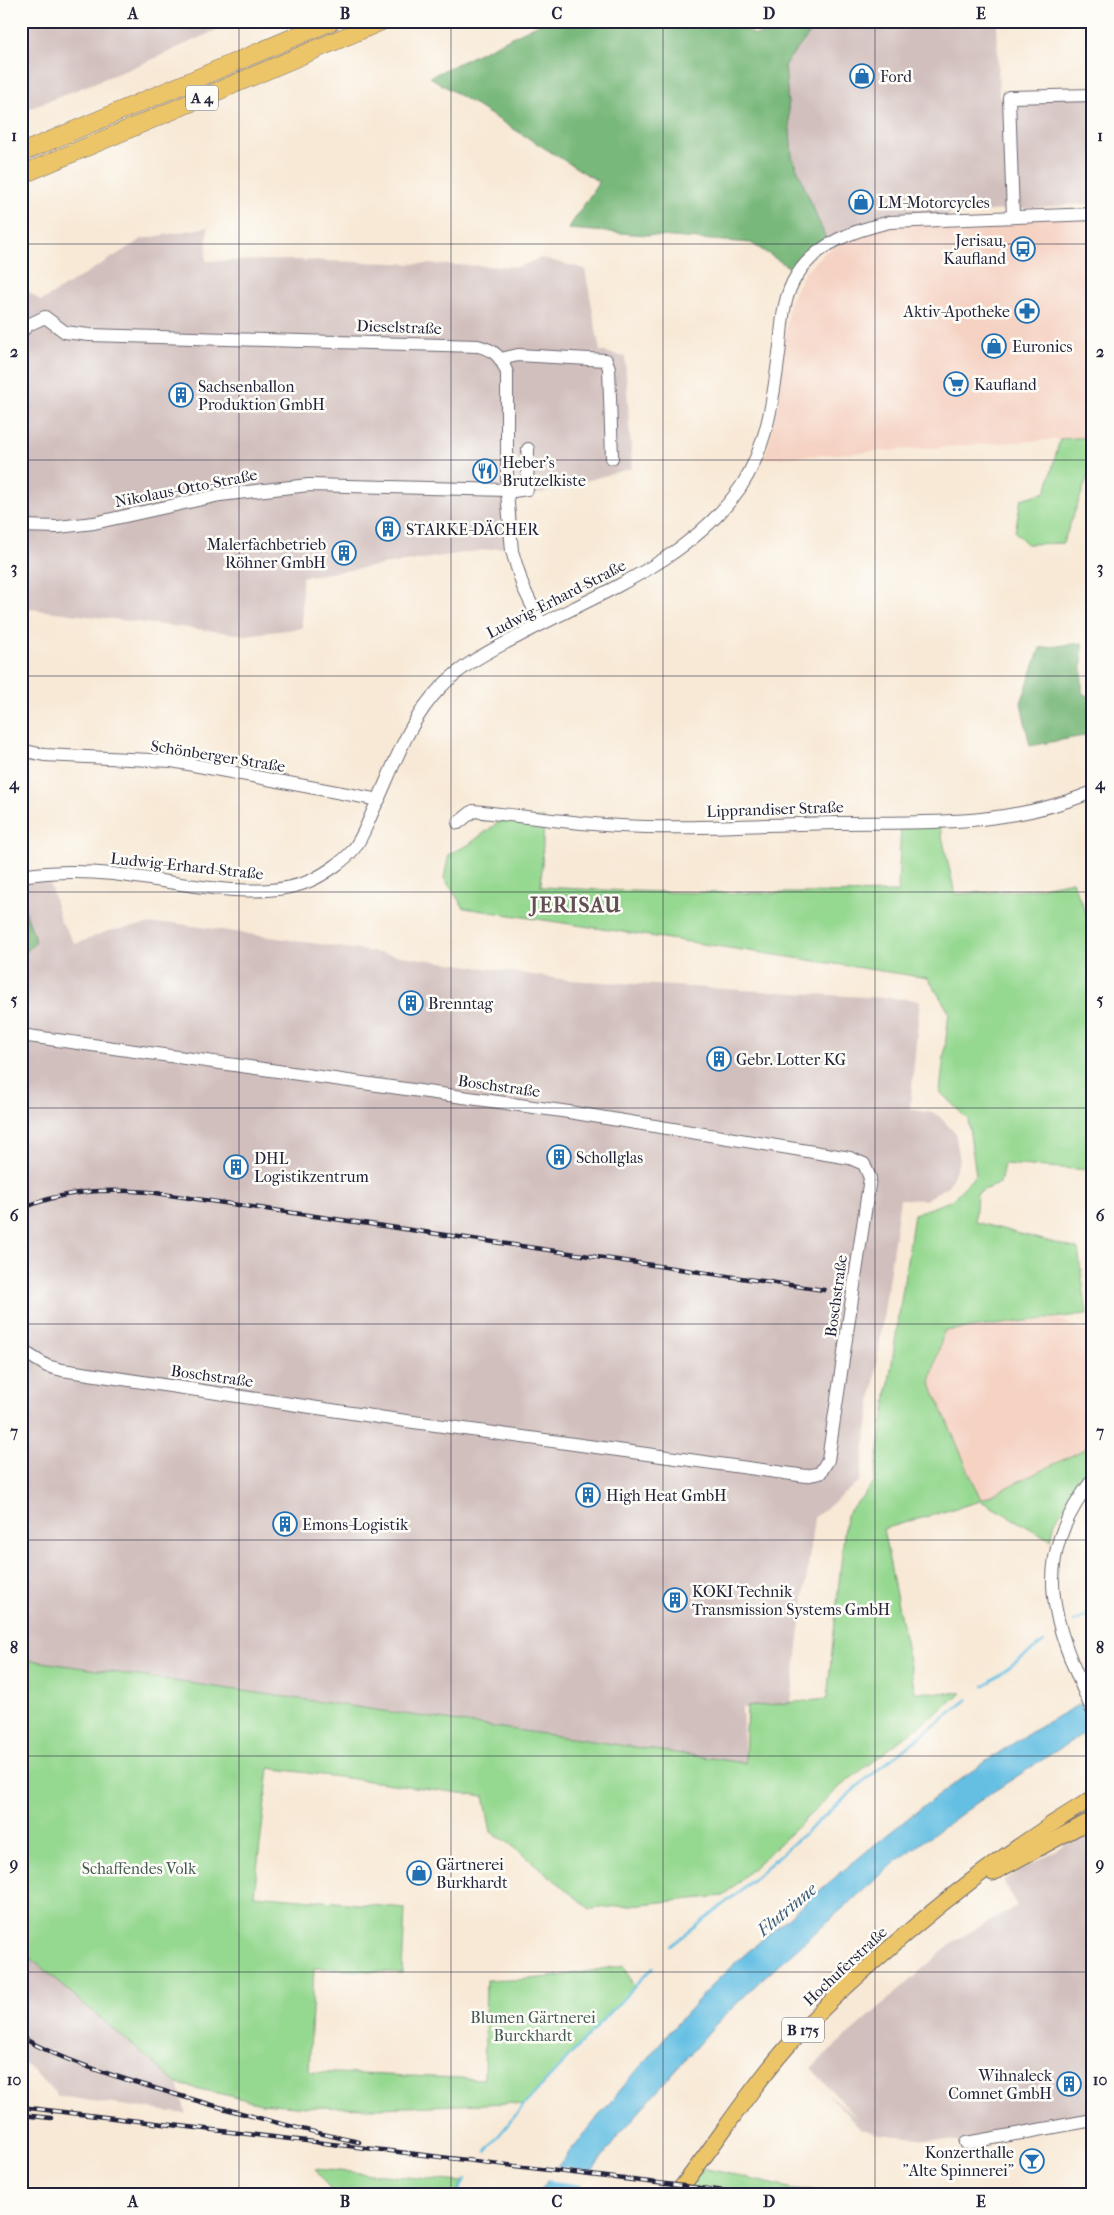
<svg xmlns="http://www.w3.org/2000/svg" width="1114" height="2215" font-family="'IM FELL French Canon',serif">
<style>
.built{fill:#f5d2c2}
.industrial{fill:#d1bfbd}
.green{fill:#95d890;stroke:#5c7d66}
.forest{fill:#78b87a;stroke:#4d6d5a}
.water{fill:#65bfe3;stroke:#44708f}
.pier{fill:#f8e9d6}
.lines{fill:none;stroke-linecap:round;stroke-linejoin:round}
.stream{stroke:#65bfe3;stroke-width:2.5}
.minor-casing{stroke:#6d6871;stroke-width:14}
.major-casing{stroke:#6d6871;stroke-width:17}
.highway-casing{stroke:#6d6871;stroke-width:19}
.minor{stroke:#fff;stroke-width:12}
.major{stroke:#edc569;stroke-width:15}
.highway{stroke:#edc569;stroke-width:18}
.rail-casing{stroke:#22223b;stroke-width:4.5}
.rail{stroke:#fdfcf7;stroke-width:2.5;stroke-dasharray:8;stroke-linecap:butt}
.grid{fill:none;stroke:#22223b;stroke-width:1;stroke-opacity:0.55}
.labels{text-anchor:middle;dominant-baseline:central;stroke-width:5;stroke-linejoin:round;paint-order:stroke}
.shield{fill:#fdfcf7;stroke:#646373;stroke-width:1}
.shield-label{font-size:15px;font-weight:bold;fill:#22223b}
.poi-label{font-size:16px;fill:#22223b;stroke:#fdfcf7;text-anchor:start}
.street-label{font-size:16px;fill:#22223b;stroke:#fdfcf7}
.park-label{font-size:16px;fill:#445954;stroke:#fdfcf7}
.water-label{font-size:18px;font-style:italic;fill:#395976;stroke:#fdfcf7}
.district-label{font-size:21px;font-weight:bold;letter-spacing:1px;fill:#634f55;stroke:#fdfcf7}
.neatline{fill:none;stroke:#22223b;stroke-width:2}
.grid-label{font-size:16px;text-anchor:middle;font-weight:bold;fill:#22223b}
</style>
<rect width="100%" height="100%" fill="#fdfcf7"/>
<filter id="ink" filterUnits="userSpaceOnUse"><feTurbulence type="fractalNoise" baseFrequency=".02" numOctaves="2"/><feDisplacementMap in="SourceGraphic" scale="10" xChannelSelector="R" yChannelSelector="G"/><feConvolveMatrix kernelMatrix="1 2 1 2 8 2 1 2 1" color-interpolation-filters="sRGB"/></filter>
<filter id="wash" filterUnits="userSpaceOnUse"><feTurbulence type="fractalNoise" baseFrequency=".0096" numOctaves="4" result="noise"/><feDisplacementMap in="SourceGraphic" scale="20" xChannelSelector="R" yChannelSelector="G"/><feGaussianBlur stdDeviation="1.12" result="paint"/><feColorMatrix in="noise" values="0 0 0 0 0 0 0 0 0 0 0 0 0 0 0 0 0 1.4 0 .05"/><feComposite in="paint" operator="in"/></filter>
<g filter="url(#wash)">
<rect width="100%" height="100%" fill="#f8e9d6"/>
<g class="built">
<polygon points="1093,214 1093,437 764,459 779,401 789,303 803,275 826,251 861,233 891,226"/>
<polygon points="1059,1319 1093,1336 1093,1398 1089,1399 1093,1406 1093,1445 981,1501 930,1382 944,1331"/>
</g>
<g class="industrial">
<polygon points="21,21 236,21 151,60 21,112"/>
<polygon points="820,21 997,21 999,97 1093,95 1093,203 928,216 826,239 792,156 785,63"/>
<polygon points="208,227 206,261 295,260 519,267 541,258 585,269 600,351 625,357 632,468 514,501 518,545 302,577 302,628 246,635 21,608 21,286 41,301 142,239"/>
<polygon points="48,877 60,920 75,944 108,931 145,925 173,923 567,980 920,1000 910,1109 937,1114 955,1133 960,1160 949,1185 925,1200 900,1199 860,1481 814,1518 791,1703 742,1708 745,1763 21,1659 21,880"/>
<polygon points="1093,1830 1093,2118 966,2143 879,2134 861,2129 827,2093 858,2119 811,2068 954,1941 1017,1906 1003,1880"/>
<polygon points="21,1950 178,2084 186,2114 58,2096 21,2059"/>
</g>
<g class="green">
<polygon points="1093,437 1093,463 1063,543 1027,544 1015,532 1021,499 1046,492 1060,439"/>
<path d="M544 818 541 887C660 894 779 894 898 892L901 823H939L955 894 1028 890 1072 881 1093 930V1066L1089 1067V1099L1093 1121 1090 1170 1004 1164 1000 1183 977 1193 975 1222 1078 1249 1087 1314 944 1331 930 1382 981 1500 1093 1445V1467L1055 1521 1051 1540 981 1501 883 1529 915 1692 962 1693 842 1785 723 1896 590 1909 509 1843 491 1832 484 1796 269 1768 254 1895 405 1908 402 1973 314 1968 309 2072 484 2079 486 1980C532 1982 579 1973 624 1965L634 1988 524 2105 509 2103 380 2108 307 2107 261 2103 178 2084 21 1950V1659L745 1763 747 1707 827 1699 846 1515 874 1483 914 1214 950 1201 976 1175 968 1120 940 1092 949 1012 928 978 464 908 444 878 449 854 468 845 500 821Z"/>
<polygon points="703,2168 794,2189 868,2194 683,2194"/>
<polygon points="315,2169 463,2182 456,2194 334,2194"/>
</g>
<g class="forest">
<polygon points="545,21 734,21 755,35 802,21 820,21 785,64 792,156 826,239 795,271 751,243 568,229 599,182 430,77"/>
<polygon points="1082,643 1082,693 1093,699 1093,731 1083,736 1030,746 1021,703 1040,648"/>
<polygon points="21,898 36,942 21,957"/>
</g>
<path class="water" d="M1093 1697V1727L985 1797 898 1860 762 1979 715 2025 620 2134 574 2194H538L558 2166C604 2110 650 2053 699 1999 730 1964 770 1934 805 1903 895 1826 987 1752 1093 1697Z"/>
<polygon class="pier" points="554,2167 594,2171 584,2185 545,2180"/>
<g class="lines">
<g class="stream">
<polyline points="1074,1622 1093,1612"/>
<polyline points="984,1686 1044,1642"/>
<polyline points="671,1946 735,1895 865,1780 968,1699"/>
<polyline points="486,2151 524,2105 653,1967"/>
<polyline points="457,2194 465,2179"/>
</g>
</g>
</g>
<g filter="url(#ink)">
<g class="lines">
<g class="minor-casing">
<g id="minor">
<polyline points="1013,217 1009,97 1093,95"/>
<path d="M21 332 28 325 45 317 65 332 89 335 478 346C495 350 501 357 507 373V492L512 551 523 587 541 624"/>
<polyline points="501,359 518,355 606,360 609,368 612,458"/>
<polyline points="507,492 527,489 528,449"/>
<polyline points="21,526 58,527 94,523 220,495 309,485 508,490"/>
<polyline points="21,750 44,755 172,761 379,800"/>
<path d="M458 823 473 811C522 816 571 823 620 826 693 830 766 824 839 823 931 822 1005 827 1093 792"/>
<path d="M21 876C52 871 83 871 113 874 170 880 262 905 314 879 326 873 345 860 353 850 362 839 367 824 373 811 393 769 407 722 440 688 462 665 489 651 517 637 594 595 688 563 740 488 768 446 774 395 780 346 782 323 783 296 797 275 817 243 855 230 890 222L1093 214"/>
<polyline points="21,1035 569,1112 850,1158 864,1164 870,1178 828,1460 820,1473 806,1476 392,1419 62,1370 47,1366 21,1350"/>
<path d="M1093 1479C1027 1564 1054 1623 1093 1712"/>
<polyline points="966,2143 1093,2120"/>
</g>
</g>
<g class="major-casing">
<g id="major">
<polyline points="993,1873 1093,1819"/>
<path d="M676 2194C715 2146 747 2092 788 2046 812 2018 839 1993 866 1969 936 1905 1012 1847 1093 1798"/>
</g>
</g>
<g class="highway-casing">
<g id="highway">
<polyline points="21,153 332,21"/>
<polyline points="21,175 382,21"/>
</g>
</g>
<use href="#minor" class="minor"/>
<use href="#major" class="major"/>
<use href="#highway" class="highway"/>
<g class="rail-casing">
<g id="rail">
<path d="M21 1209C63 1190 104 1189 149 1192L824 1290"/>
<path d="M21 2037C69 2064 121 2078 174 2094 235 2112 297 2129 359 2142"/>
<polyline points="21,2107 750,2194"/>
<polyline points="21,2115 51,2118"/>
</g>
</g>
<use href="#rail" class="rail"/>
</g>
</g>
<path class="grid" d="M239 21V2194M451 21V2194M663 21V2194M875 21V2194M21 244H1093M21 460H1093M21 676H1093M21 892H1093M21 1108H1093M21 1324H1093M21 1540H1093M21 1756H1093M21 1972H1093"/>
<defs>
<g id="shop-ring" transform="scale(1.25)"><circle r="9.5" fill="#fdfcf7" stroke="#1f6fb2" stroke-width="1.5"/><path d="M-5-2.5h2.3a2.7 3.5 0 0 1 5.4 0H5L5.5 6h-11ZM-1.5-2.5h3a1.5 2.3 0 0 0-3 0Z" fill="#1f6fb2"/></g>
<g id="bus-ring" transform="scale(1.25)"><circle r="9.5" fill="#fdfcf7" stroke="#1f6fb2" stroke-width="1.5"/><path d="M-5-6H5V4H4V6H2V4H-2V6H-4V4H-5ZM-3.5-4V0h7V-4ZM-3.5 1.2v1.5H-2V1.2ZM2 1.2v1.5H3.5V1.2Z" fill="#1f6fb2"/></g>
<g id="pharmacy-ring" transform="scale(1.25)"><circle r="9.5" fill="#fdfcf7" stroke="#1f6fb2" stroke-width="1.5"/><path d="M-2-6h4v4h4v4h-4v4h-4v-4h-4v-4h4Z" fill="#1f6fb2"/></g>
<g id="supermarket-ring" transform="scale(1.25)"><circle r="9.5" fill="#fdfcf7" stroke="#1f6fb2" stroke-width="1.5"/><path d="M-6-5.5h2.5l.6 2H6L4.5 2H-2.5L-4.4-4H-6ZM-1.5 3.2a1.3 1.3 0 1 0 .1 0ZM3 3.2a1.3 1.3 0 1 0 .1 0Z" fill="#1f6fb2"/></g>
<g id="building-ring" transform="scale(1.25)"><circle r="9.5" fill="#fdfcf7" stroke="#1f6fb2" stroke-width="1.5"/><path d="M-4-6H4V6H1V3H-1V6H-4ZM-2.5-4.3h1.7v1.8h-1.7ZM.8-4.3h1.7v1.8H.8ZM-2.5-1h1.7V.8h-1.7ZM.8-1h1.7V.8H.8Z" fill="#1f6fb2"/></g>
<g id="restaurant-ring" transform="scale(1.25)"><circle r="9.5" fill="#fdfcf7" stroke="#1f6fb2" stroke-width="1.5"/><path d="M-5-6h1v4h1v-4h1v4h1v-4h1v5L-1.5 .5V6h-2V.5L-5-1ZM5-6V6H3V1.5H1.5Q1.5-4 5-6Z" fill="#1f6fb2"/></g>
<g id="bar-ring" transform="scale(1.25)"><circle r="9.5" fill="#fdfcf7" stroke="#1f6fb2" stroke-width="1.5"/><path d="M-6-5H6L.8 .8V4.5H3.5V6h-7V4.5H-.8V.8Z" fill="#1f6fb2"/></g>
</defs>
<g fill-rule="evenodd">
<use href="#shop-ring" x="862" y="76"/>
<use href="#shop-ring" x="861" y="202"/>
<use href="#bus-ring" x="1023" y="249"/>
<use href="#pharmacy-ring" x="1027" y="311"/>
<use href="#shop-ring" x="994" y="346"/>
<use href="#supermarket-ring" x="956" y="384"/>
<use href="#building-ring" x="181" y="395"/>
<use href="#restaurant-ring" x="485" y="471"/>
<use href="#building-ring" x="388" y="529"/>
<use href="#building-ring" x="344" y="553"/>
<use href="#building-ring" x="411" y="1003"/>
<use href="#building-ring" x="719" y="1059"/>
<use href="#building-ring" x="559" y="1157"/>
<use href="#building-ring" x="236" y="1167"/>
<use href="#building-ring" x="588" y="1495"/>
<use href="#building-ring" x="285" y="1524"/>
<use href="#building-ring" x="675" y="1600"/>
<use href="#shop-ring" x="419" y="1873"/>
<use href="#building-ring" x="1069" y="2084"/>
<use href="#bar-ring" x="1032" y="2161"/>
</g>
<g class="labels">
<g class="shield">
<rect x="186" y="85.5" width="32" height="25" rx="4"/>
<rect x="782" y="2017.5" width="42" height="25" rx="4"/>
</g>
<g class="shield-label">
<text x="202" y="98">A 4</text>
<text x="803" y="2030">B 175</text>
</g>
<g class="poi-label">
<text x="880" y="76">Ford</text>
<text x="878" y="202">LM-Motorcycles</text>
<text x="1006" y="240" text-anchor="end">Jerisau,<tspan x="1006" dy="18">Kaufland</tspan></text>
<text x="1010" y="311" text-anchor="end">Aktiv-Apotheke</text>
<text x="1012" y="346">Euronics</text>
<text x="974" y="384">Kaufland</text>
<text x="198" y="386">Sachsenballon<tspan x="198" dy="18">Produktion GmbH</tspan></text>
<text x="502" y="462">Heber's<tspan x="502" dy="18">Brutzelkiste</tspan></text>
<text x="406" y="529">STARKE-DÄCHER</text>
<text x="326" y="544" text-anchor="end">Malerfachbetrieb<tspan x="326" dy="18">Röhner GmbH</tspan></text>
<text x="428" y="1003">Brenntag</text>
<text x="736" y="1059">Gebr. Lotter KG</text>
<text x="576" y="1157">Schollglas</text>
<text x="254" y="1158">DHL<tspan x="254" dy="18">Logistikzentrum</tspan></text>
<text x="606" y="1495">High Heat GmbH</text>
<text x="302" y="1524">Emons-Logistik</text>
<text x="692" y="1591">KOKI Technik<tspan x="692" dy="18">Transmission Systems GmbH</tspan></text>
<text x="436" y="1864">Gärtnerei<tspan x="436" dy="18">Burkhardt</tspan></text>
<text x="1052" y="2075" text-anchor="end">Wihnaleck<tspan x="1052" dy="18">Comnet GmbH</tspan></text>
<text x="1014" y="2152" text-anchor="end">Konzerthalle<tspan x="1014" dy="18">"Alte Spinnerei"</tspan></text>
</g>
<g class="street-label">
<text transform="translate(399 327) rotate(2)">Dieselstraße</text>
<text transform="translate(186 488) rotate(-11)">Nikolaus-Otto-Straße</text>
<text transform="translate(556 599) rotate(-27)">Ludwig-Erhard-Straße</text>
<text transform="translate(218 756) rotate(9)">Schönberger Straße</text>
<text transform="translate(775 809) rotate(-2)">Lipprandiser Straße</text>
<text transform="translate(187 866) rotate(6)">Ludwig-Erhard-Straße</text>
<text transform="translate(499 1086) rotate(8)">Boschstraße</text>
<text transform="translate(836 1296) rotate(-82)">Boschstraße</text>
<text transform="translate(212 1376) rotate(8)">Boschstraße</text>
<text transform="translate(845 1966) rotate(-43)">Hochuferstraße</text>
</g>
<g class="park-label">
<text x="139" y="1868">Schaffendes Volk</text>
<text x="533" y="2017">Blumen Gärtnerei<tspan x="533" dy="18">Burckhardt</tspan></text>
</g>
<g class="water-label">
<text transform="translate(787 1910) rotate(-40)">Flutrinne</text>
</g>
<g class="district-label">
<text x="576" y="905">JERISAU</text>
</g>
</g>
<rect width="1114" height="2215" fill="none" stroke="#fdfcf7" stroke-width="55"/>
<rect x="28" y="28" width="1058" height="2160" class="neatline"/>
<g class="grid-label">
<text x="133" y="19">A</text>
<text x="345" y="19">B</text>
<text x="557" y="19">C</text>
<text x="769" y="19">D</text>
<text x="981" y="19">E</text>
<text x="14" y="141">1</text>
<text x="1100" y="141">1</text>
<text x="14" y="357">2</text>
<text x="1100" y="357">2</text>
<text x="14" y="573">3</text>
<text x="1100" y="573">3</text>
<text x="14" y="789">4</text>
<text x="1100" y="789">4</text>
<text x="14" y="1005">5</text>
<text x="1100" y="1005">5</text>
<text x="14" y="1221">6</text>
<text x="1100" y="1221">6</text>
<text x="14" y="1437">7</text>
<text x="1100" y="1437">7</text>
<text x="14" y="1653">8</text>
<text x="1100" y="1653">8</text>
<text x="14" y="1869">9</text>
<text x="1100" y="1869">9</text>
<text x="14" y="2085">10</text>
<text x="1100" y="2085">10</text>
<text x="133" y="2207">A</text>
<text x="345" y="2207">B</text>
<text x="557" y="2207">C</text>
<text x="769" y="2207">D</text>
<text x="981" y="2207">E</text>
</g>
</svg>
